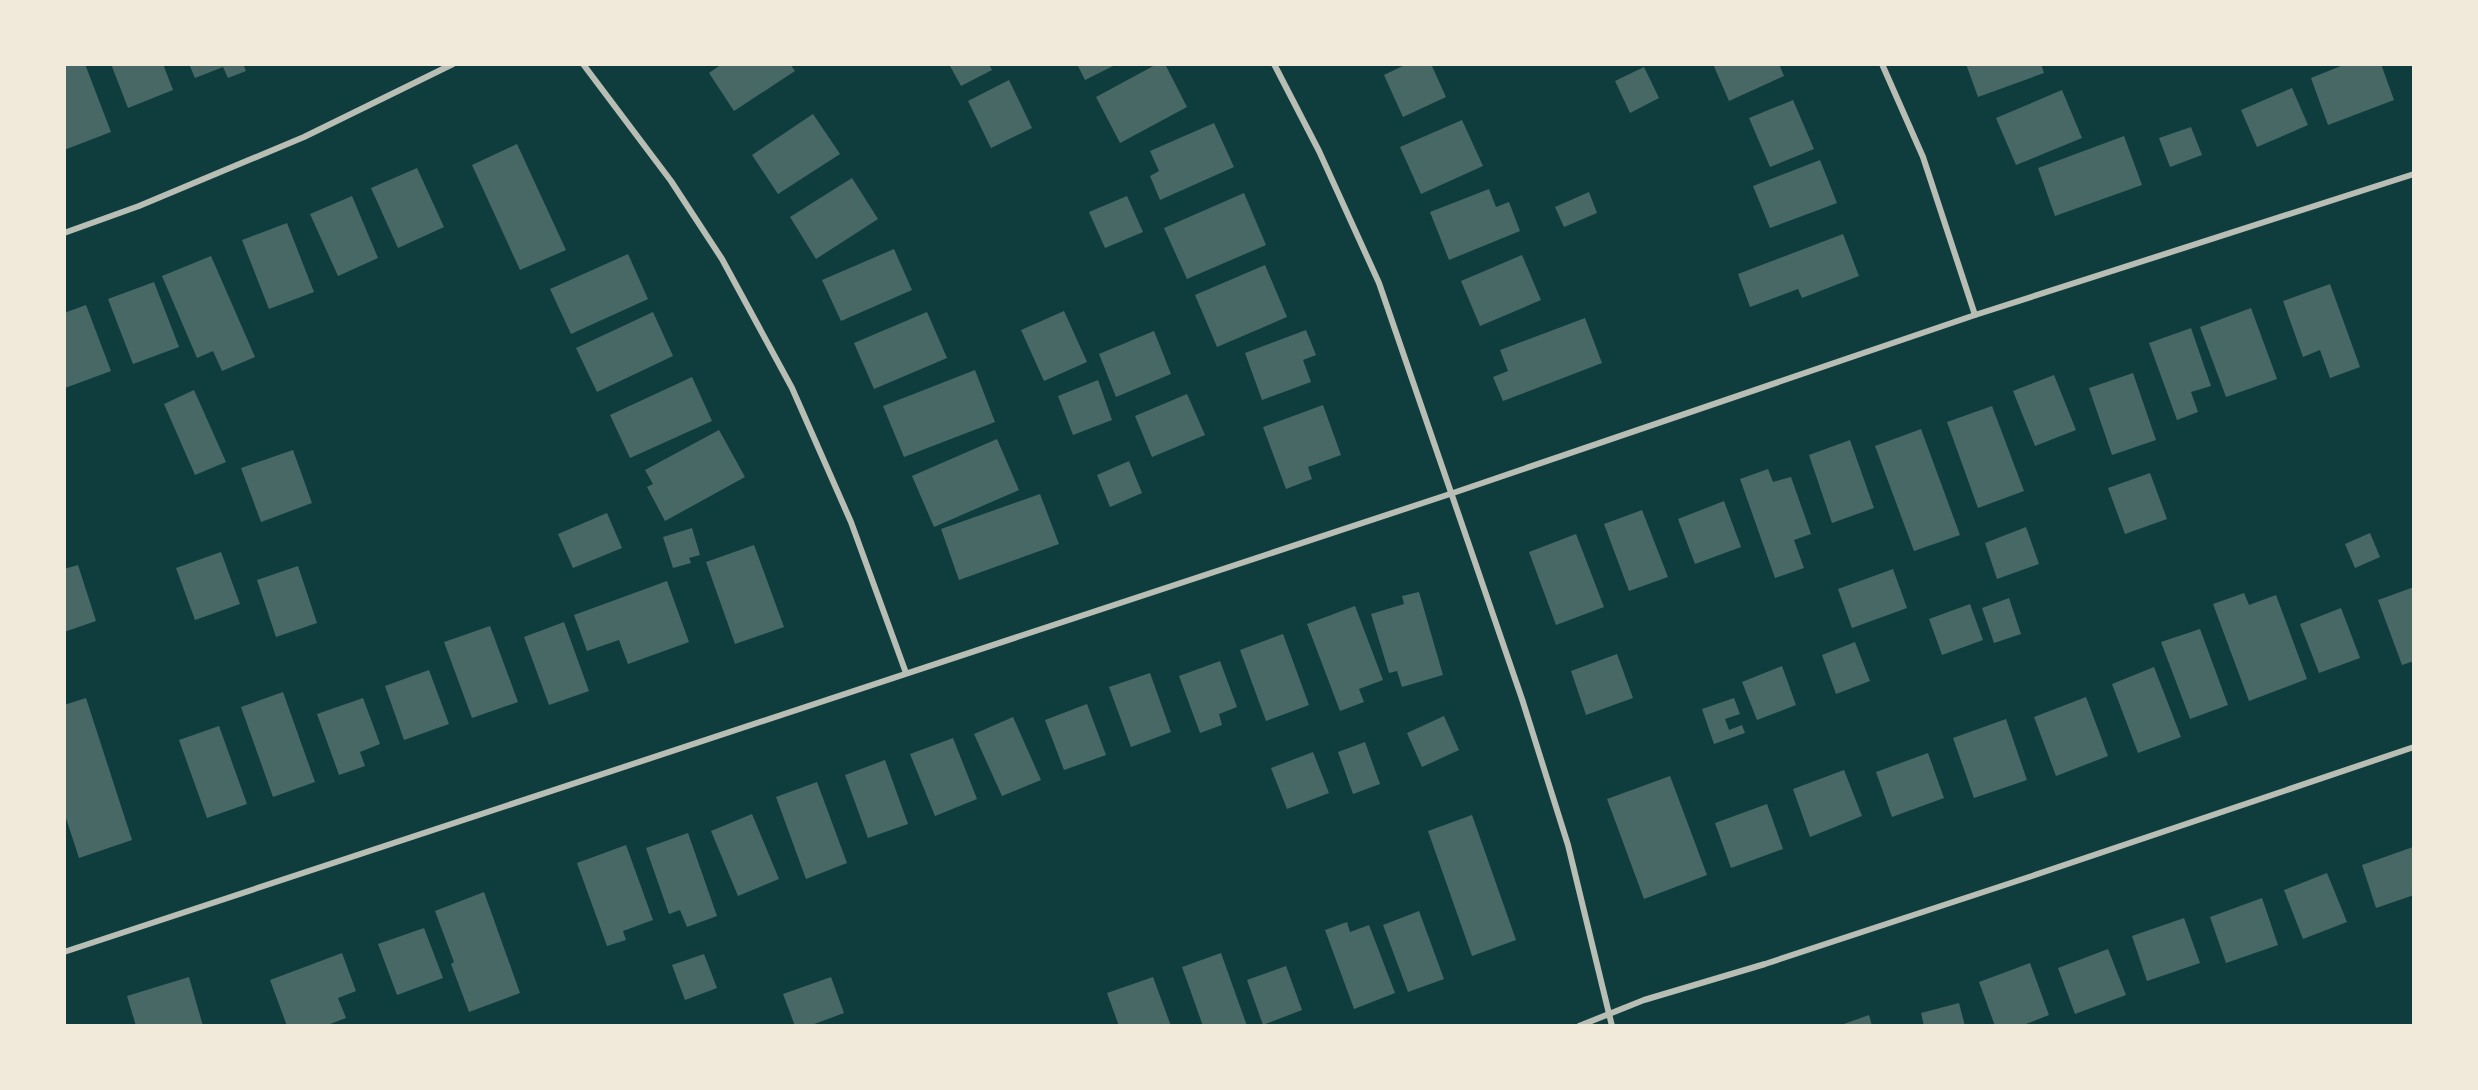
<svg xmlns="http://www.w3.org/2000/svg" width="2478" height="1090" font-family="Manrope,sans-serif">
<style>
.building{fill:#486865}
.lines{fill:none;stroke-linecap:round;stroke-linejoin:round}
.minor{stroke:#b8beb3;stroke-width:6}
</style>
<rect width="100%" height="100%" fill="#0f3d3e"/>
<g class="building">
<polygon points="64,64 85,64 111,132 64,150"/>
<polygon points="111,64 163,64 173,90 128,108"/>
<polygon points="189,64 243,64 246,71 228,78 223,67 195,78"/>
<polygon points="722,64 790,64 795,71 734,111 709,73"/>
<polygon points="949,64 989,64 992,70 961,86"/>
<polygon points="1077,64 1117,64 1085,80"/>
<polygon points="1157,64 1165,64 1187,107 1120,143 1096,97"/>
<polygon points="1407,64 1431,64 1446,97 1403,117 1384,75"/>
<polygon points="1713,64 1779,64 1784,76 1729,101"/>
<polygon points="1966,64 2041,64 2044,73 1978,97"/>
<polygon points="2346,64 2381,64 2394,100 2328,125 2311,78"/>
<polygon points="1644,67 1659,98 1630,113 1615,81"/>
<polygon points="1009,80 1032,128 991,148 968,101"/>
<polygon points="2292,88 2308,125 2257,147 2241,110"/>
<polygon points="2062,90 2082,138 2016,165 1996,118"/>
<polygon points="1793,100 1814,149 1770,167 1749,118"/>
<polygon points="813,114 840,154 778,194 752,155"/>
<polygon points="1462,120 1483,166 1421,194 1400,147"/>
<polygon points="1214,123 1234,167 1160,200 1150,176 1159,171 1150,151"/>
<polygon points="2191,127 2202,155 2170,167 2159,138"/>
<polygon points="2124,136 2142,185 2055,216 2038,168"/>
<polygon points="517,144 566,250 520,270 472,165"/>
<polygon points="1820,160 1837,203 1770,228 1753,186"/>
<polygon points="417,168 444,227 398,248 371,188"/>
<polygon points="852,178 878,219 816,259 790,217"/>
<polygon points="1489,189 1496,207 1509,202 1520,231 1449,260 1430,212"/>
<polygon points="1589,192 1597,213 1564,227 1555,207"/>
<polygon points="1244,193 1266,245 1187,279 1164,228"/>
<polygon points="352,196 378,258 338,276 310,214"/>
<polygon points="1127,196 1143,232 1105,248 1089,212"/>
<polygon points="287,223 314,292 269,309 242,240"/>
<polygon points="1843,234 1859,276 1802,298 1798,289 1750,307 1738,274"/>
<polygon points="894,249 912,290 841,321 822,280"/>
<polygon points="628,254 648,299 571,334 550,289"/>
<polygon points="1522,255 1541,300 1480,326 1461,281"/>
<polygon points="211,256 255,357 222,371 213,351 197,358 162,276"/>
<polygon points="1265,265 1287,317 1217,347 1195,295"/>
<polygon points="154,282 179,347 133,364 108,299"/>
<polygon points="2330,284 2360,367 2330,378 2320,350 2303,357 2283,301"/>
<polygon points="86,305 111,371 65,388 64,313"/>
<polygon points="2251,308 2277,379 2226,397 2200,327"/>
<polygon points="1064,311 1087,362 1044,381 1021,330"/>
<polygon points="653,312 673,356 597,392 576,348"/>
<polygon points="927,312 947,358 874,389 854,343"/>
<polygon points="1585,318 1602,363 1503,401 1493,377 1508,371 1500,350"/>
<polygon points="2191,328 2211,386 2191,392 2198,412 2177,420 2149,343"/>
<polygon points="1306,330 1316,355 1303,360 1311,382 1262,400 1245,353"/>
<polygon points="1154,331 1171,374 1116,397 1099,354"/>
<polygon points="975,370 995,422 904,457 883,406"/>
<polygon points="2133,373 2156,440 2112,455 2089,388"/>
<polygon points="2054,375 2076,430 2035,446 2013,391"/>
<polygon points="692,377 712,421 630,458 610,415"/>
<polygon points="1098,380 1112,420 1073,435 1058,396"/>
<polygon points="194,390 226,462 195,475 164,404"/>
<polygon points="1187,394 1205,435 1152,457 1135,416"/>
<polygon points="1323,405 1341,455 1308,467 1312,479 1286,489 1263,427"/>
<polygon points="1992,406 2024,491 1978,508 1947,422"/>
<polygon points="1921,429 1960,535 1914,551 1875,446"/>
<polygon points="719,430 745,477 665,521 647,487 653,484 645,470"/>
<polygon points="997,439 1019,490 934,527 912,476"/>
<polygon points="1850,440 1874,508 1832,523 1809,455"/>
<polygon points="293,450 312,503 261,522 241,468"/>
<polygon points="1129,461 1142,493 1110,507 1097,475"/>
<polygon points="1768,469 1773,482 1791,477 1811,534 1794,540 1804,568 1775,578 1740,479"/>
<polygon points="2150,473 2167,519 2125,534 2108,488"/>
<polygon points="1040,494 1059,544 959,580 941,529"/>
<polygon points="1724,501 1741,547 1695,564 1678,519"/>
<polygon points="1642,510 1668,577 1629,591 1604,524"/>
<polygon points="607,513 622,548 573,568 558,534"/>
<polygon points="2026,527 2039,564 1997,579 1985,543"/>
<polygon points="692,528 700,555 689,558 691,563 673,568 663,537"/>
<polygon points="2370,533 2380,557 2355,568 2345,544"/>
<polygon points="1576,534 1604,607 1556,625 1529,552"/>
<polygon points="754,545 784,627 735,644 706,562"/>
<polygon points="221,552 240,604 195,620 176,568"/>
<polygon points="78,565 96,621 64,632 64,569"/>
<polygon points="298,566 317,623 276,637 257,580"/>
<polygon points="1893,569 1907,608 1852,628 1838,589"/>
<polygon points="667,581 689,642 628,664 619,640 587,651 574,615"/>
<polygon points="2414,587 2414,661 2402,665 2378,600"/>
<polygon points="1419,592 1443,675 1402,687 1397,671 1389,673 1371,614 1404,604 1402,596"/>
<polygon points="2244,593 2249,605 2276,595 2307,679 2249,701 2213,604"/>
<polygon points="2009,598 2021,634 1994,643 1982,608"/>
<polygon points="1970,604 1983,640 1942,655 1929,619"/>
<polygon points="1355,606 1383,680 1359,689 1364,702 1340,711 1307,624"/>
<polygon points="2341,608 2360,658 2319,673 2300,624"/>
<polygon points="564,622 589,691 549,705 524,637"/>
<polygon points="490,626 518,702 472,718 444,642"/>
<polygon points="2200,629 2228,705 2190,719 2161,642"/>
<polygon points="1283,634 1309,705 1266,721 1240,650"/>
<polygon points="1855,642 1870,681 1836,694 1822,655"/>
<polygon points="1617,654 1633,698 1586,715 1571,671"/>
<polygon points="1220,661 1237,707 1219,714 1222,725 1200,733 1179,676"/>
<polygon points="1782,666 1796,705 1757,720 1742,682"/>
<polygon points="2154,667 2181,737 2138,753 2112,684"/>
<polygon points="429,670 449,724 404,740 385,686"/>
<polygon points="1150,673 1171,732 1131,747 1109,687"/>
<polygon points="283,692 315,782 273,797 241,707"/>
<polygon points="2086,697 2108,756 2056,776 2034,717"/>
<polygon points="86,698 132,840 79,858 64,812 64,705"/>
<polygon points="363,698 380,744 360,752 365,766 339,775 317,714"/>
<polygon points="1734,698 1740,714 1725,719 1729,730 1742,725 1745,733 1714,744 1702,709"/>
<polygon points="1087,704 1106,755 1064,770 1045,720"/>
<polygon points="1444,716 1459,750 1422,767 1407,733"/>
<polygon points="1013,717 1041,780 1002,796 974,734"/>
<polygon points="2006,719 2027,780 1974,798 1953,738"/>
<polygon points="219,726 247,804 207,818 179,740"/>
<polygon points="953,738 977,799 935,816 910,754"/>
<polygon points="1365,742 1380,784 1353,794 1338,752"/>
<polygon points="1313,752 1329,793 1287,809 1271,768"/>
<polygon points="1928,753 1944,798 1892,817 1876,772"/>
<polygon points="885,760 908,824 868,838 845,775"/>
<polygon points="1844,770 1862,816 1810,837 1793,789"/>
<polygon points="1670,776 1707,875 1644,899 1607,799"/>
<polygon points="817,782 847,863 806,879 776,797"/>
<polygon points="1767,804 1783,849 1731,868 1715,823"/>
<polygon points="752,814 779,879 738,896 711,831"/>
<polygon points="1472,815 1516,940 1472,956 1428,831"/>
<polygon points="688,833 717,916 687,927 680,910 669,914 646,848"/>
<polygon points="626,845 653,920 623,931 626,940 607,946 577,863"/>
<polygon points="2413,847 2414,895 2376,908 2362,865"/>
<polygon points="2327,873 2347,922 2303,939 2284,890"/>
<polygon points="484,892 520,993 469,1012 451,964 454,962 435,911"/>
<polygon points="2262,898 2278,945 2226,963 2210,917"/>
<polygon points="1419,911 1444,979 1408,992 1383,925"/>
<polygon points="2184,918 2200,963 2147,981 2132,936"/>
<polygon points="1347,922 1350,932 1369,925 1395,993 1354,1009 1325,930"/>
<polygon points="424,928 443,978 397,995 378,944"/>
<polygon points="2108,949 2126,995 2075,1014 2058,968"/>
<polygon points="342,953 356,991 338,998 346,1018 325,1026 287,1026 270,980"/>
<polygon points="1221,953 1247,1026 1203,1026 1182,967"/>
<polygon points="704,954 717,988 685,1000 672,965"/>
<polygon points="2030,963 2049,1015 2021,1026 1995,1026 1979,982"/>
<polygon points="1286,966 1302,1010 1263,1025 1247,980"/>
<polygon points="189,977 203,1026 136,1026 127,996"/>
<polygon points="831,977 844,1013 809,1026 795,1026 783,994"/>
<polygon points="1153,977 1171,1026 1119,1026 1107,993"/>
<polygon points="1959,1003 1965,1026 1924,1026 1921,1013"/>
<polygon points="1869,1015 1872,1026 1842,1026 1841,1025"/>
</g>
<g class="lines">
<g class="minor">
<polyline points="583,64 671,181 722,259 792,388 851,522 906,673"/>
<polyline points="1274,64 1319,151 1379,283 1522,699 1568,845 1612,1026"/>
<polyline points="1882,64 1923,157 1975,315"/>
<polyline points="64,233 139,206 304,137 453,64"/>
<polyline points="64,952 1453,493 1975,315 2414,174"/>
<polyline points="1579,1026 1644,1000 1765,964 2032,876 2414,747"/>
</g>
</g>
<rect width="2478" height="1090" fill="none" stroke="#f1e9da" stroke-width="132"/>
</svg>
